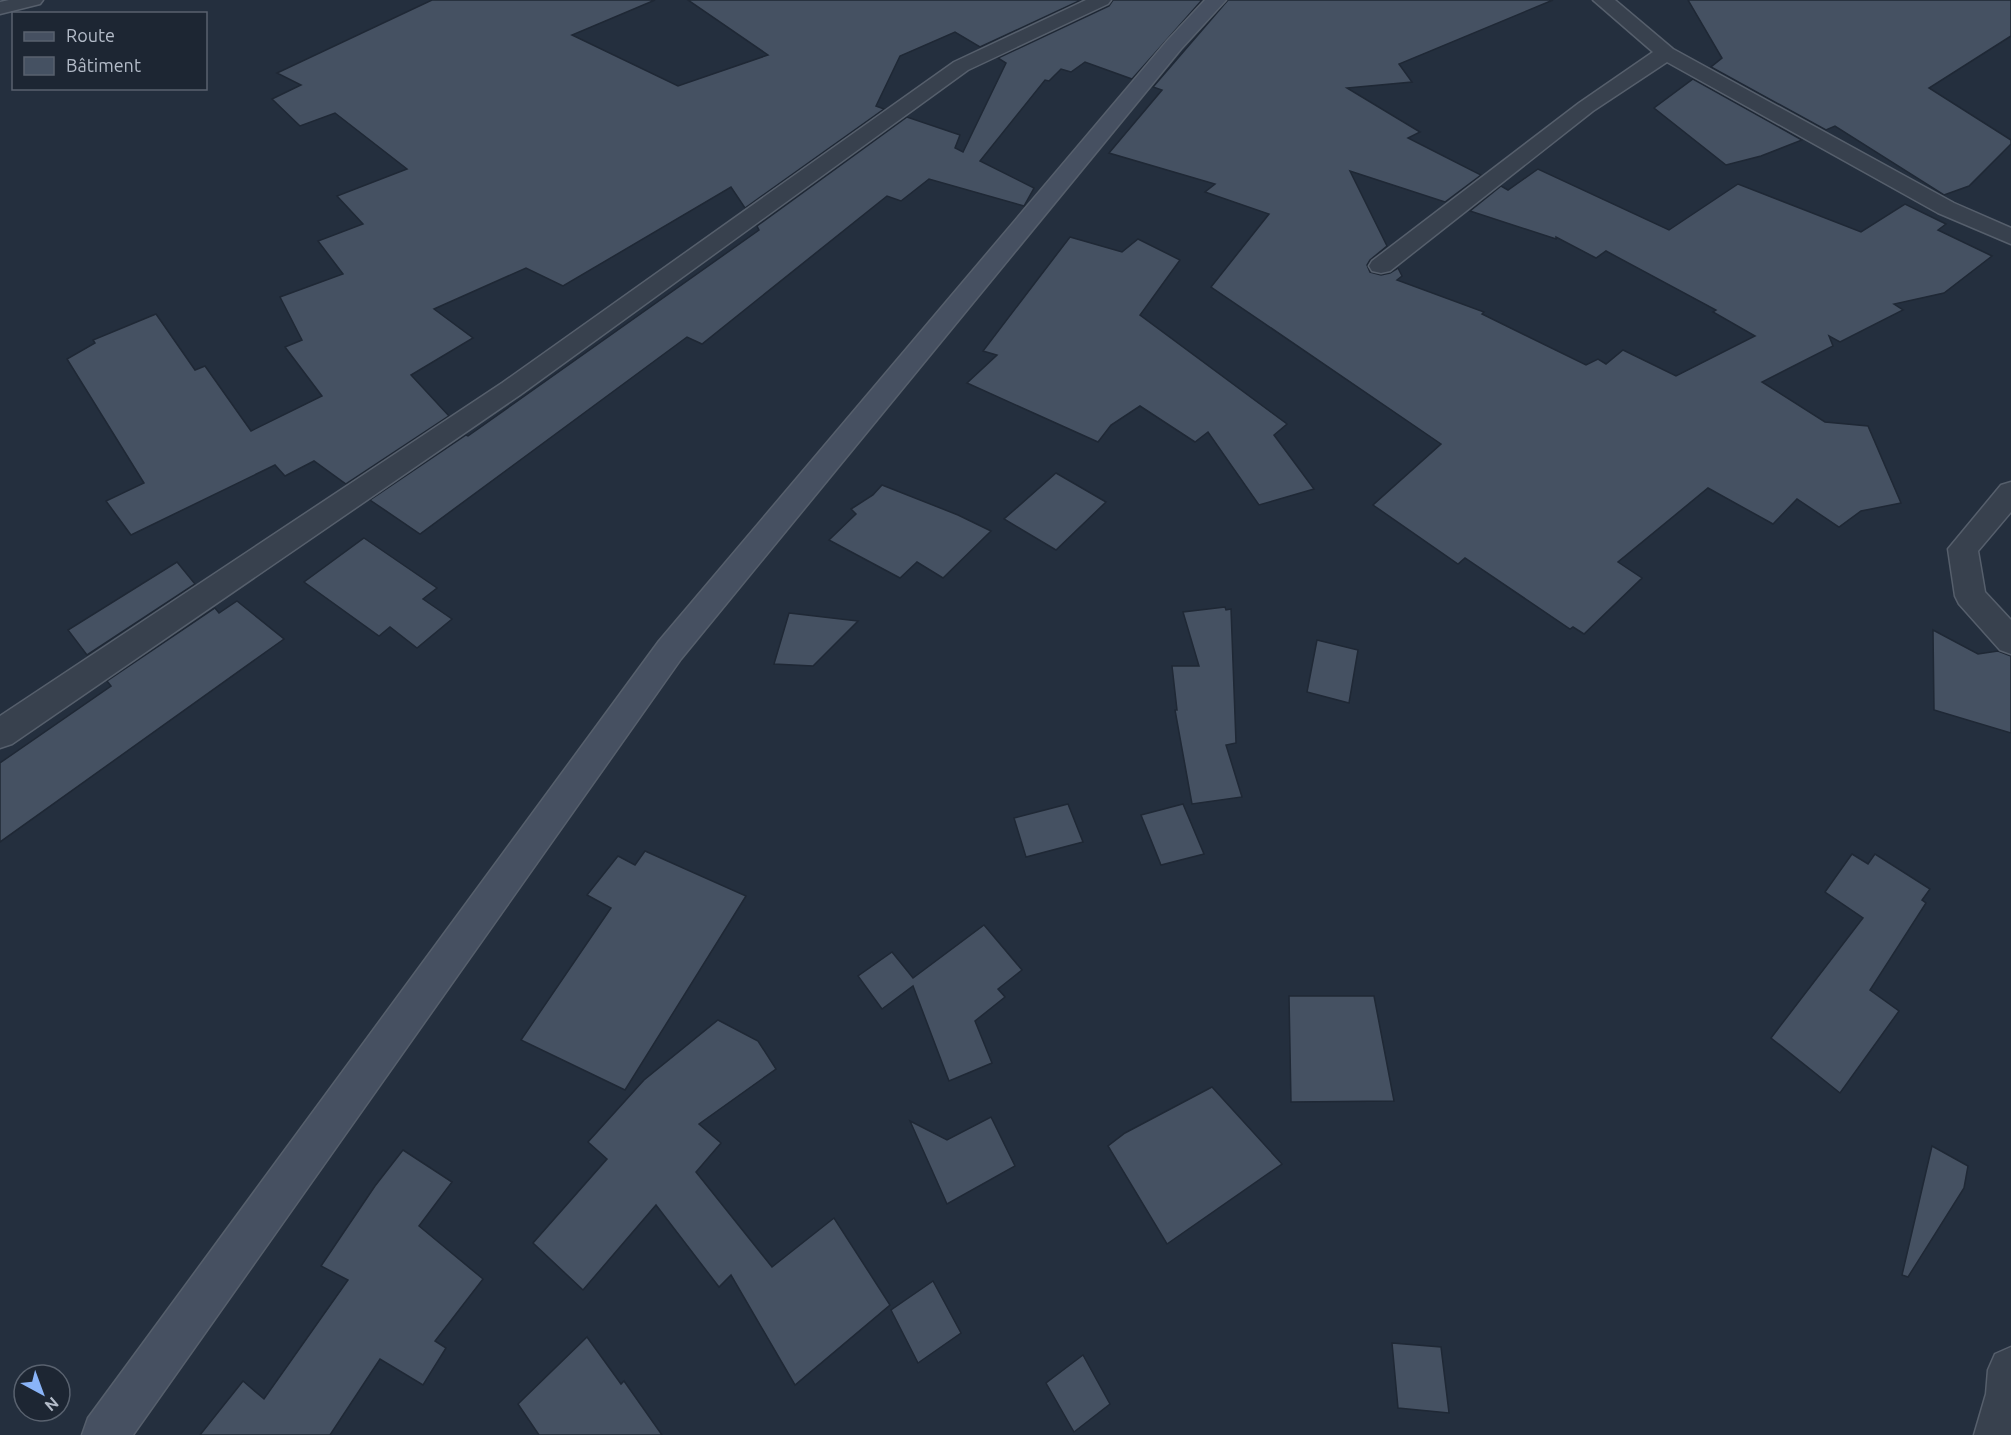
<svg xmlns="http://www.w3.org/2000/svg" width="2011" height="1435" font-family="Ubuntu,sans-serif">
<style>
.building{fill:#455162;stroke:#1f2835;stroke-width:1.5}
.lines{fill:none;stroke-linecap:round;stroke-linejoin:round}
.minor-casing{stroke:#565f6c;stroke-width:3}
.secondary-casing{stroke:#565f6c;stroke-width:3}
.minor{fill:#38414e;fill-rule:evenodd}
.secondary{fill:#465061;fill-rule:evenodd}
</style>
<rect width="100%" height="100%" fill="#242f3e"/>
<g class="building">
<polygon points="432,0 655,0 572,35 678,86 768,55 688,0 1081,0 980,47 955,32 900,56 876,106 884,109 745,208 731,187 563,286 526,268 434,309 473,338 411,375 449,416 346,484 314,461 285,476 275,465 131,535 106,501 144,483 67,359 95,343 93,340 156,314 195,370 205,366 251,431 322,396 285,347 302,340 280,297 343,274 318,241 363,224 337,196 407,169 335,113 300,126 272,99 301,85 277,73"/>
<polygon points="1113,0 1202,0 1132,79 1085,62 1071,72 1061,69 1049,81 1045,80 980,161 1034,188 1024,206 929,179 901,201 887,196 702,344 687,337 420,534 370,500 466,435 468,436 759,230 757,226 907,117 960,135 955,148 963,152 1006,63 998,58 1109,6"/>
<polygon points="1228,0 1553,0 1399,64 1412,82 1347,88 1420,132 1408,138 1481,175 1445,202 1350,171 1387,246 1370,260 1367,265 1370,272 1381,275 1390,273 1398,268 1402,276 1397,280 1484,312 1482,314 1586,365 1598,359 1606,364 1623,350 1676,376 1755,336 1713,312 1716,310 1606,251 1596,258 1556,237 1556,239 1470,211 1501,186 1508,190 1538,169 1669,230 1738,184 1861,232 1905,204 1946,224 1938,230 1992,256 1944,293 1894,304 1903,310 1840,342 1829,336 1833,346 1762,382 1825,422 1868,426 1901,503 1861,511 1839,527 1797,499 1773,524 1708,488 1618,562 1642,578 1584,634 1573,627 1570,629 1465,558 1458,564 1373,505 1441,444 1211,287 1269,214 1205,192 1215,184 1109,153 1162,90 1153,87"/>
<polygon points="1688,0 2011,0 2011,36 1929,88 2011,140 2011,144 1969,186 1944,195 1835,126 1826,130 1711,67 1722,58"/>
<polygon points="1693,79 1802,140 1761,156 1726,165 1654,108"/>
<polygon points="1070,237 1122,252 1138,239 1180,260 1140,315 1287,424 1274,435 1314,489 1259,505 1208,432 1195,442 1140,406 1111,425 1098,442 967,383 997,355 983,351"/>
<polygon points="1056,473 1106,502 1056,550 1004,519"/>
<polygon points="882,485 958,515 991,531 943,578 917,562 900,578 829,540 856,514 851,509 873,495"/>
<polygon points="364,538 437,588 423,599 452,619 417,648 390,627 379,636 304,582"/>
<polygon points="177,562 195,584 87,655 68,630"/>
<polygon points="237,601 284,639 0,842 0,763 111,686 107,681 215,608 219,613"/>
<polygon points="1225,607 1226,610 1231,609 1236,743 1226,745 1242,797 1192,804 1175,710 1177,710 1172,666 1199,666 1183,612"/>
<polygon points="789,613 858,621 813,666 774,664"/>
<polygon points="1933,630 1978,654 1998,651 2011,656 2011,733 1934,710"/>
<polygon points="1317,640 1358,650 1349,703 1307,692"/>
<polygon points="1068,804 1083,842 1026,857 1014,818"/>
<polygon points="1183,804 1204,854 1161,865 1141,815"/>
<polygon points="645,851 746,896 625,1090 521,1040 611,908 587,895 618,856 635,865"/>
<polygon points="1852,854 1868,864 1875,854 1930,889 1922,900 1926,903 1870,990 1899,1011 1840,1093 1771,1038 1863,918 1825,892"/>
<polygon points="984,925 1022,970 998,989 1005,997 975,1021 992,1063 949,1081 913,986 882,1009 858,976 892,952 913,978"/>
<polygon points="1289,996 1374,996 1394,1101 1291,1102"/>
<polygon points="718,1020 758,1041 776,1069 699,1124 721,1143 696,1172 772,1267 834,1218 890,1305 795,1385 731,1275 719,1287 656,1205 583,1290 533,1243 607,1159 588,1142 644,1080"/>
<polygon points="1212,1087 1282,1164 1167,1244 1108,1146 1125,1133"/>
<polygon points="991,1117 1015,1166 947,1204 910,1121 947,1140"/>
<polygon points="1932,1146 1968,1166 1964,1188 1908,1277 1902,1275"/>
<polygon points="403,1150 452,1182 419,1226 483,1279 435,1341 446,1348 423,1385 380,1359 330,1435 200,1435 243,1381 264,1399 348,1280 321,1266 375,1186"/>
<polygon points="933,1281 961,1333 918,1363 891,1310"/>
<polygon points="587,1337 621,1384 624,1381 662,1435 539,1435 518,1404"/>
<polygon points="1392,1343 1441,1347 1449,1413 1398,1408"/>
<polygon points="1083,1355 1110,1404 1074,1432 1046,1383"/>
</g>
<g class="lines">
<g class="minor-casing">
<g id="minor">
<polygon points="9,0 43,0 40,4 0,14 0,2"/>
<polygon points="1086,0 1111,0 1108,4 968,70 520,395 12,744 0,748 0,716 502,383 954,62"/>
<polygon points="1593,0 1615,0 1673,49 1954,203 2011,228 2011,244 1938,213 1667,62 1593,111 1390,271 1381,273 1372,271 1369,266 1372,261 1579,103 1653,52"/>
<polygon points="2011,482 2011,512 1978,551 1985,592 2011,620 2011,654 2000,650 1959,604 1955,596 1948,549 2001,485"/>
<polygon points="2011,1347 2011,1435 1974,1435 1986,1394 1988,1370 1995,1354"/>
</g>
</g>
<g class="secondary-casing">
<polygon id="secondary" points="1205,0 1226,0 1181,49 681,659 133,1435 82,1435 88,1418 659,641 1167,41"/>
</g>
<use href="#minor" class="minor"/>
<use href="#secondary" class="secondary"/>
</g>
<rect x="12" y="12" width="195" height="78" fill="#1d2633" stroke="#59626f" stroke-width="1.5"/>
<rect x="24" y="32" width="30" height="9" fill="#465061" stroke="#59626f" stroke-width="1.5"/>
<text x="66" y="42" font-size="18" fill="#b4bcc9">Route</text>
<rect x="24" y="57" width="30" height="18" fill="#455162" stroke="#59626f" stroke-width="1.5"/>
<text x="66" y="72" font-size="18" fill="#b4bcc9">Bâtiment</text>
<g transform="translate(42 1393) rotate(139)"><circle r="28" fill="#1d2633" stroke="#59626f" stroke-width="1.5"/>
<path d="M0-4.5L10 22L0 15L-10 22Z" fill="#8ab4f8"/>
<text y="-9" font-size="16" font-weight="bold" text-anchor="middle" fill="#b4bcc9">N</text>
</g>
</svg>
